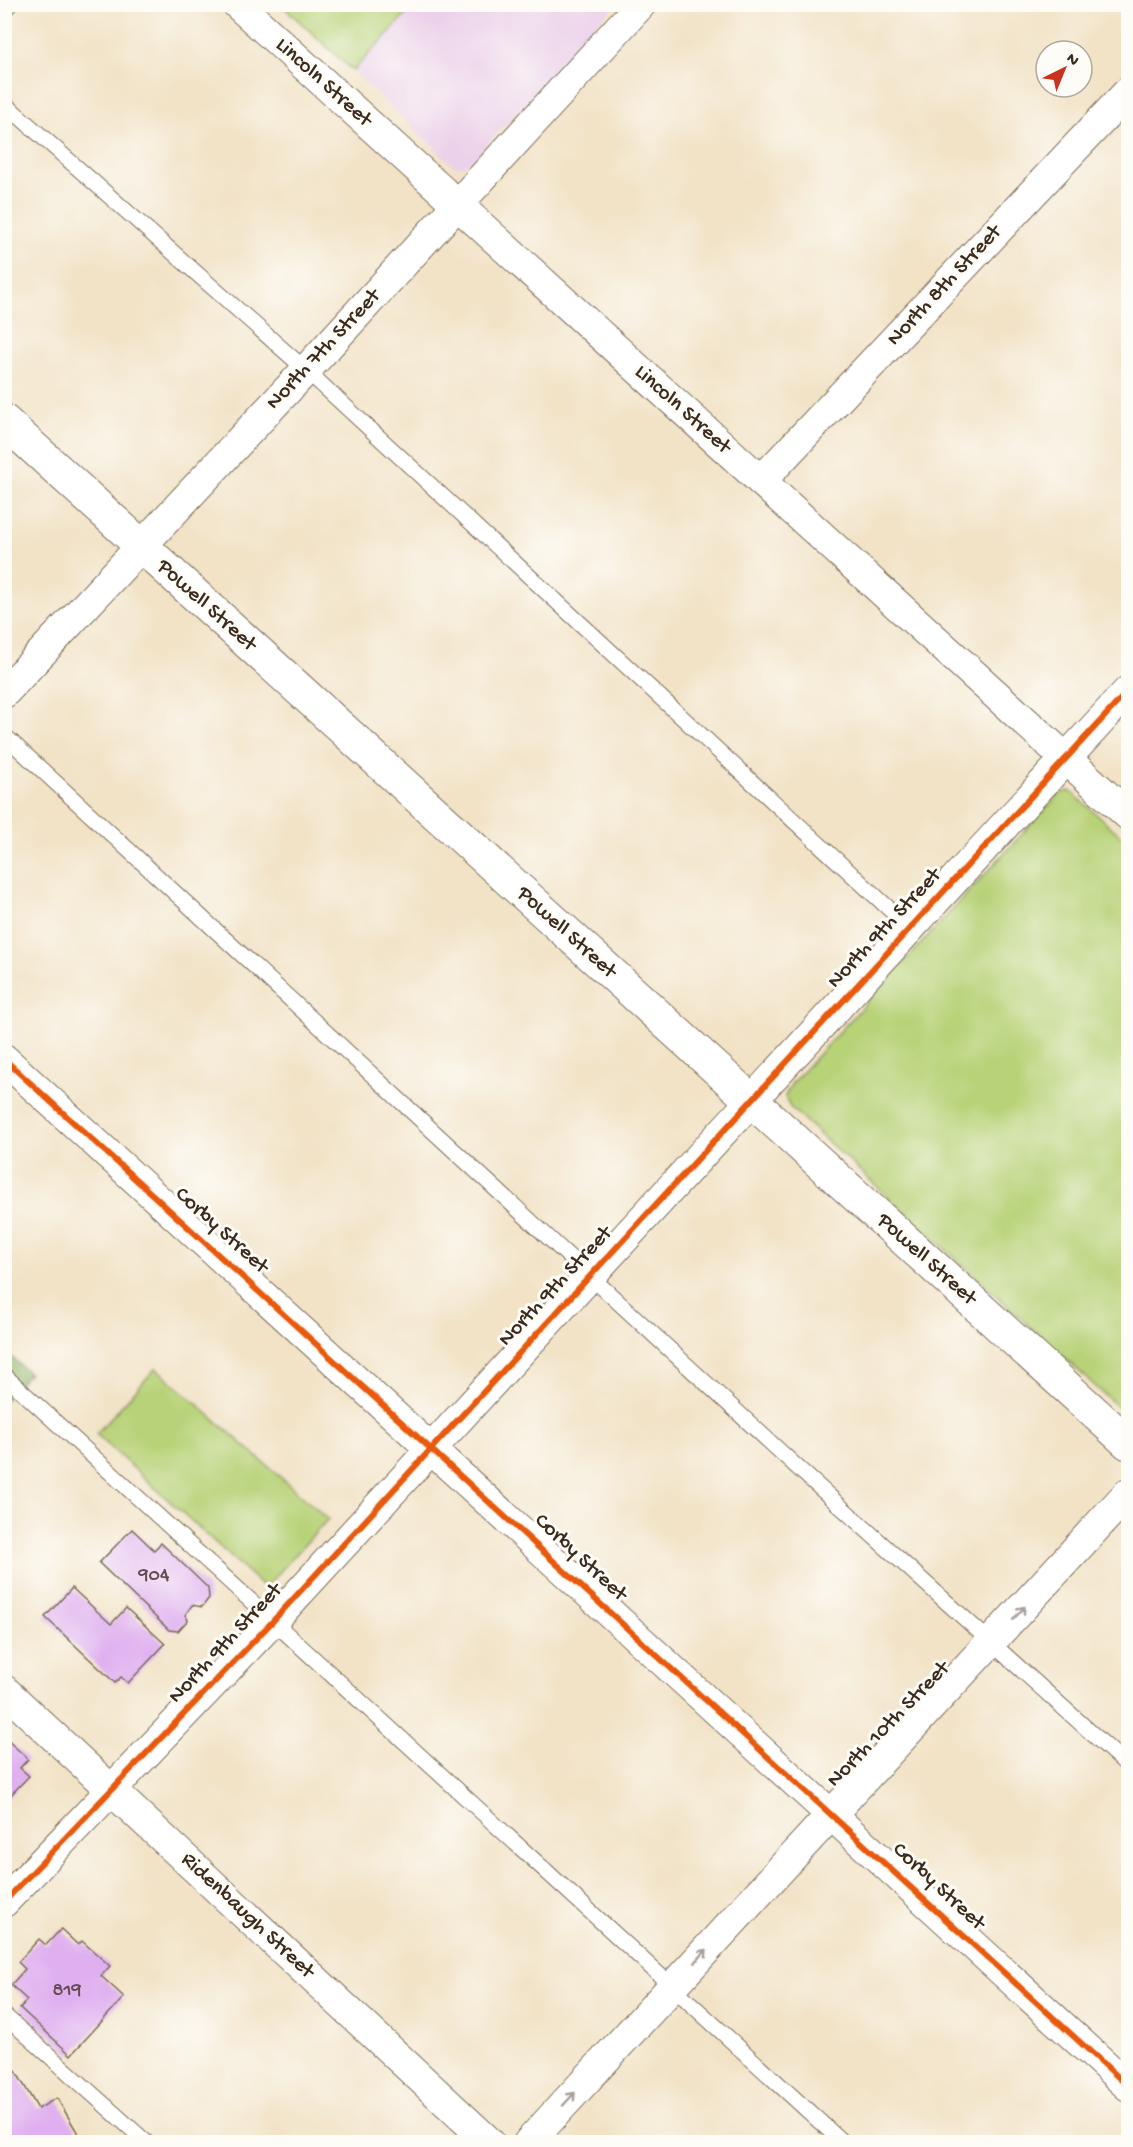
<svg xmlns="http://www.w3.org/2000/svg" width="1133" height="2147" font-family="'Gochi Hand',sans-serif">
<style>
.built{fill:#ecd1ea}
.green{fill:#b7d277;stroke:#797e4a;stroke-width:1.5}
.forest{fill:#91b468;stroke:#666f43;stroke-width:1.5}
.building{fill:#dfaff0}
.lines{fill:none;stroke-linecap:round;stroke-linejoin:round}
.service-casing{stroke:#7b6b59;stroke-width:17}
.minor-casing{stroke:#7b6b59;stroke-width:32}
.tertiary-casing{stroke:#7b6b59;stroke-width:35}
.service{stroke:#fff;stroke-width:15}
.minor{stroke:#fff;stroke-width:30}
.tertiary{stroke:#fff;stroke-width:33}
.cycleway-casing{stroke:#fdfcf7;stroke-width:10}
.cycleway{stroke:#e8590c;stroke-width:6}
.oneway{stroke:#a79f9a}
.labels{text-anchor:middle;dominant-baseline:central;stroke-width:6;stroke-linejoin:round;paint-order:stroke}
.number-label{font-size:20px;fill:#644b52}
.street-label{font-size:22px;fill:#3b2a1e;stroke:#fdfcf7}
</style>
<rect width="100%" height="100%" fill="#fdfcf7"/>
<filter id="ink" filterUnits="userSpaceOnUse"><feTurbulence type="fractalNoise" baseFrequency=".0167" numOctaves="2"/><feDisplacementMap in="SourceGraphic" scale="12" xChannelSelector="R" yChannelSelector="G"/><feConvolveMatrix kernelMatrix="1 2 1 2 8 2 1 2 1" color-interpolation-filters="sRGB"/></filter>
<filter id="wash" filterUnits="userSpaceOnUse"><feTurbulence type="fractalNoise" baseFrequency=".008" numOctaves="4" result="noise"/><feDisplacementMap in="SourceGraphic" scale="24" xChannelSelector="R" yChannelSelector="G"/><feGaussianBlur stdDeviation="1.35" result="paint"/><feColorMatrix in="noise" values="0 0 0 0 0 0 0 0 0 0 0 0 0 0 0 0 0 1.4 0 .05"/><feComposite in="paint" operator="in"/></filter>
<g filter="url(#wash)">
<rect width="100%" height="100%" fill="#f2e3c7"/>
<polygon class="built" points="415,5 615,5 468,165 455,167 353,71"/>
<g class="green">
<polygon points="282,5 415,5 353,71"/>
<polygon points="1070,791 1128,842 1128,1416 790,1107 785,1096 792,1083 1060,793"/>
<polygon points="156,1368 328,1519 265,1588 96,1434"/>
</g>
<polygon class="forest" points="4,1350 29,1373 5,1400 4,1400"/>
<g id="blocks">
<g class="building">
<polygon points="132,1529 154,1550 161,1543 208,1588 209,1598 202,1607 192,1605 185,1615 188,1620 178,1631 169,1630 99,1563"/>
<polygon points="72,1588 111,1624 126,1608 165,1644 128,1683 121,1677 115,1683 45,1617"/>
<polygon points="4,1737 28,1759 20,1768 29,1776 4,1802"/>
<polygon points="61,1929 78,1945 82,1941 110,1966 101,1976 124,1997 71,2055 20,2008 27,2000 11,1985 25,1969 18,1962 39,1939 46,1945"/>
<polygon points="4,2051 38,2109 57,2098 83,2142 4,2142"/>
</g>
</g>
</g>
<g filter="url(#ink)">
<use href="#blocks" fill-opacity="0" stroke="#7b6b59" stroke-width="1.5"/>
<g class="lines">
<g class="service-casing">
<g id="service">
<polyline points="4,10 10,4"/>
<polyline points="4,103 306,370 910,928"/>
<polyline points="4,735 798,1468 1128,1766"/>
<polyline points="4,1375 842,2142"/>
<polyline points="4,2015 146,2142"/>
</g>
</g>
<g class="minor-casing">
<g id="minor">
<polyline points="237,4 1128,815"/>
<polyline points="761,481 1128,92"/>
<polyline points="4,693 306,370 641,4"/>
<polyline points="4,1059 1128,2086"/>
<polyline points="4,1690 489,2142"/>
<polyline points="4,1902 272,1622 1128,691"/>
<polyline points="529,2142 1128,1493"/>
</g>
</g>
<g class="tertiary-casing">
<polyline id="tertiary" points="4,421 1128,1443"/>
</g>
<use href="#service" class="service"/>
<use href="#minor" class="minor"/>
<use href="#tertiary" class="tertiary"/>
<g class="cycleway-casing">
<g id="cycleway">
<polyline points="4,1059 1128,2086"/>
<polyline points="4,1902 272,1622 1128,691"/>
</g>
</g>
<use href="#cycleway" class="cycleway"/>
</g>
<defs><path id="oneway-shaft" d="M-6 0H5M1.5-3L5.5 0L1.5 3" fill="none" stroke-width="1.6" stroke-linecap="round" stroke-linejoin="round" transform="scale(1.5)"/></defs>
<g class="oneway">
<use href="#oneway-shaft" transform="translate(1019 1613) rotate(-48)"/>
<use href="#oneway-shaft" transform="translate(701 1956) rotate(-48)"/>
<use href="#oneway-shaft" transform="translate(569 2099) rotate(-47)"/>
</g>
</g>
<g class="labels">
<g class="number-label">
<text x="154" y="1576">904</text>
<text x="67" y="1991">819</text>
</g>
<g class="street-label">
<text transform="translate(323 83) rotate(42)">Lincoln Street</text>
<text transform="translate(945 286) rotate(-47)">North 8th Street</text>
<text transform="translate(324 350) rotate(-47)">North 7th Street</text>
<text transform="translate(682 410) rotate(42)">Lincoln Street</text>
<text transform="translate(206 606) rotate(42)">Powell Street</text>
<text transform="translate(885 929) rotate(-47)">North 9th Street</text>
<text transform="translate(566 933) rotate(42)">Powell Street</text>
<text transform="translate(221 1231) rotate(42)">Corby Street</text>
<text transform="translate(926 1260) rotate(42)">Powell Street</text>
<text transform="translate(556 1287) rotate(-47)">North 9th Street</text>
<text transform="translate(580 1558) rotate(43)">Corby Street</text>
<text transform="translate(226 1644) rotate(-47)">North 9th Street</text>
<text transform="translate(889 1725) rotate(-46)">North 10th Street</text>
<text transform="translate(938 1887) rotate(43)">Corby Street</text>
<text transform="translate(247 1916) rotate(43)">Ridenbaugh Street</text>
</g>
</g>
<rect width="1133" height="2147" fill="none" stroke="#fdfcf7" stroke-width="24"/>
<g transform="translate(1064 69) rotate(43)"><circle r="28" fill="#fdfcf7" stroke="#afa8a0" stroke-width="1.5"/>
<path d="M0-4.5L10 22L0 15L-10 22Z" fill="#c8321e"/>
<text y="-9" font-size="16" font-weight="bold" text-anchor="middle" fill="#3b2a1e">N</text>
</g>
</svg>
